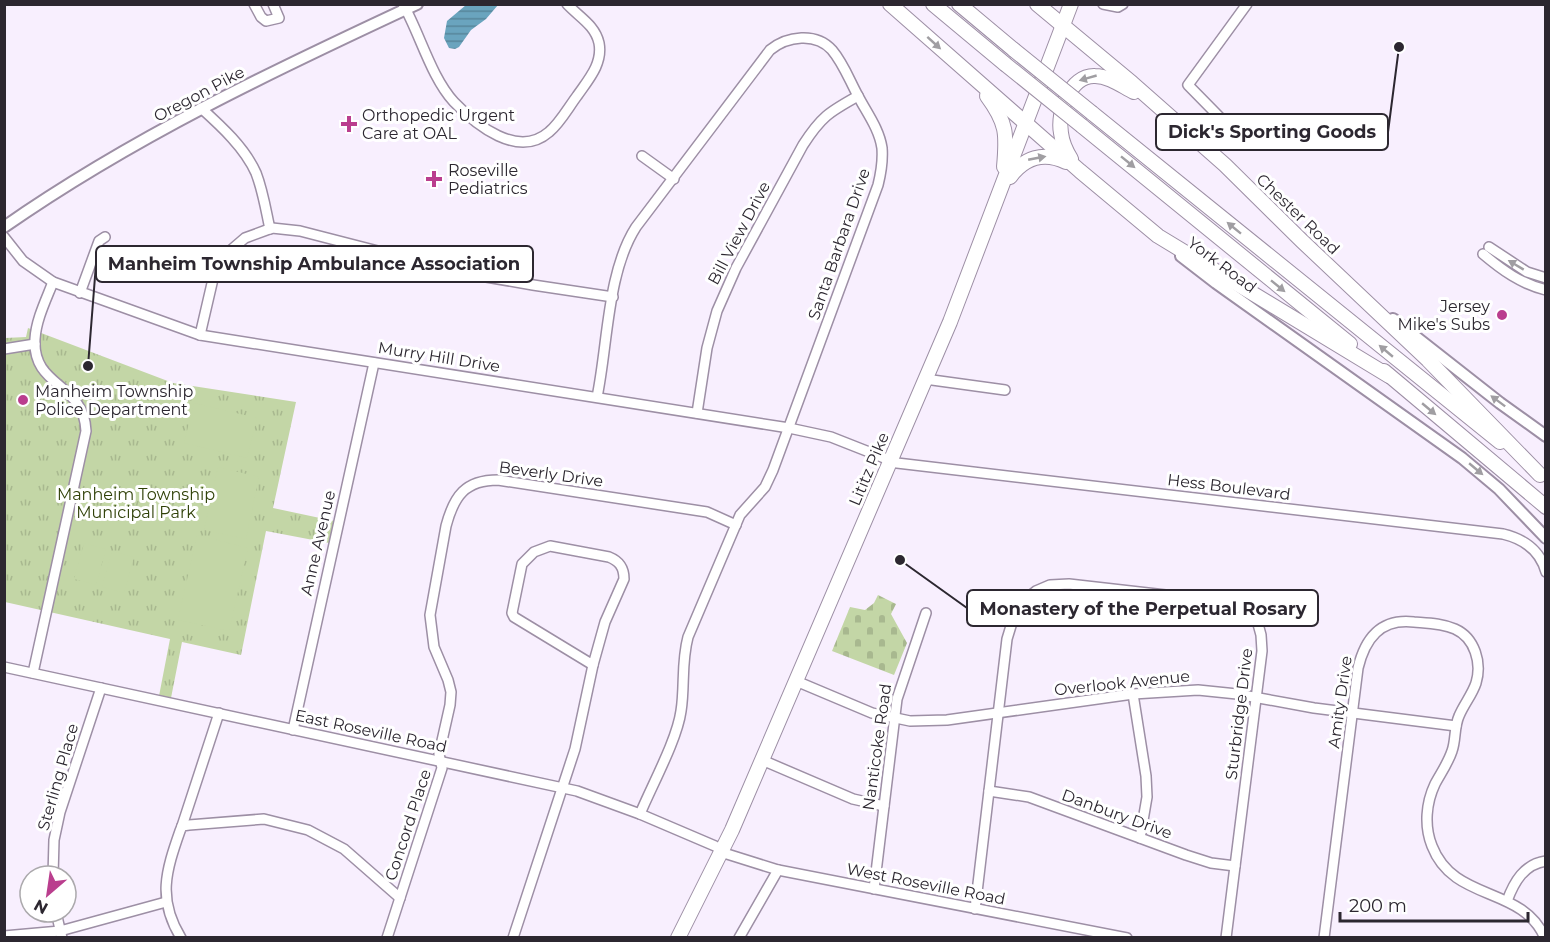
<svg xmlns="http://www.w3.org/2000/svg" width="1550" height="942" font-family="Montserrat,sans-serif">
<style>
.grass{fill:url(#grass-tufts)}
.cemetery{fill:url(#cemetery-stones)}
.garden{fill:#c3d6a6}
.water{fill:url(#water-rules)}
.lines{fill:none;stroke-linecap:round;stroke-linejoin:round}
.minor-casing{stroke:#9d8fa5;stroke-width:12}
.major-casing{stroke:#9d8fa5;stroke-width:14}
.highway-casing{stroke:#9d8fa5;stroke-width:16}
.minor{stroke:#fff;stroke-width:9}
.major{stroke:#fff;stroke-width:10}
.highway{stroke:#fff;stroke-width:14}
.highway-bridge-casing{stroke:#9d8fa5;stroke-width:16;stroke-linecap:butt}
.highway-bridge{stroke:#fff;stroke-width:14}
.oneway{fill:#a09ea2}
.poi-dot{fill:#ba3e8e;stroke:#fff;stroke-width:2}
.labels{text-anchor:middle;dominant-baseline:central;stroke-width:6;stroke-linejoin:round;paint-order:stroke}
.street-label{font-size:16px;fill:#2c2730;stroke:#fff}
.poi-label{font-size:16px;fill:#2c2730;stroke:#fff;text-anchor:start}
.park-label{font-size:16px;fill:#304108;stroke:#fff}
.leader{fill:none;stroke:#2c2730;stroke-width:2}
.callout-dot{fill:#2c2730;stroke:#fff;stroke-width:2}
.callout{fill:#fff;stroke:#2c2730;stroke-width:2}
.callout-label{font-size:18px;text-anchor:middle;font-weight:bold;fill:#2c2730}
</style>
<defs>
<pattern id="grass-tufts" width="24" height="20" patternUnits="userSpaceOnUse" patternTransform="scale(1.5)"><rect width="24" height="20" fill="#c3d6a6"/><path d="M3 7l-1-3M5 7V3M7 7l1-3M15 17l-1-3M17 17v-4M19 17l1-3" fill="none" stroke="#a8b88f"/></pattern>
<pattern id="cemetery-stones" width="16" height="16" patternUnits="userSpaceOnUse" patternTransform="scale(1.5)"><rect width="16" height="16" fill="#c3d6a6"/><path d="M2 7V4a2 2 0 0 1 4 0v3zM10 15v-3a2 2 0 0 1 4 0v3z" fill="#a8b88f"/></pattern>
<pattern id="water-rules" width="6" height="5" patternUnits="userSpaceOnUse" patternTransform="scale(1.5)"><rect width="6" height="5" fill="#6aa4be"/><path d="M0 2.5h6" fill="none" stroke="#57869b"/></pattern>
</defs>
<rect width="100%" height="100%" fill="#f8effe"/>
<polygon class="grass" points="28,328 173,383 296,402 273,508 334,521 329,543 266,531 241,655 182,642 171,698 159,696 170,639 5,602 5,338 26,337"/>
<polygon class="cemetery" points="878,595 896,604 891,614 907,643 894,675 832,651 850,607 865,610 874,603"/>
<g class="garden">
<polygon points="194,403 257,418 247,458 184,443"/>
<polygon points="218,467 259,477 246,539 204,530"/>
<polygon points="197,535 248,548 229,631 178,620"/>
<polygon points="84,543 106,549 96,585 74,579"/>
<polygon points="112,551 134,557 124,593 102,587"/>
</g>
<polygon class="water" points="466,5 498,5 486,19 471,30 459,47 455,49 449,48 444,38 447,21"/>
<g class="lines">
<g class="minor-casing">
<g id="minor">
<polyline points="254,4 261,17 266,21 279,18 273,4"/>
<path d="M403 4C420 34 431 77 454 102 476 125 518 159 549 132 560 123 568 108 577 96 588 80 603 64 599 43 595 25 579 17 567 4"/>
<polyline points="1103,4 1118,7 1123,4"/>
<path d="M201 108C221 126 245 148 256 173 263 191 266 211 270 229"/>
<polyline points="1243,141 1188,85 1247,4"/>
<polyline points="642,156 674,179"/>
<path d="M4 237 23 261 53 282 200 335 789 428 831 437 897 463 1503 534C1524 539 1540 550 1546 572"/>
<polyline points="1489,247 1527,272 1546,278"/>
<path d="M1483 254C1502 270 1521 284 1546 290"/>
<polyline points="80,293 99,241 105,237"/>
<polyline points="200,335 213,279 224,256 245,238 272,228 300,231 463,273 533,285 613,297"/>
<polyline points="4,349 35,344"/>
<polyline points="925,379 1005,390"/>
<path d="M597 397C608 344 607 272 636 227L770 50C787 36 816 32 832 50 843 63 849 79 857 94 866 112 879 128 882 148 883 161 881 173 878 185L773 470 765 487 740 515 688 637C681 663 685 686 681 711 677 740 652 785 640 814"/>
<path d="M697 413 707 348 717 311 736 268 803 145C821 117 829 112 858 96"/>
<path d="M550 546 609 557C619 561 624 567 624 579L605 622 593 665 514 617 512 613 522 564 534 552Z"/>
<polyline points="4,667 577,791 640,814 715,846 727,854 778,870 1127,938"/>
<path d="M33 673 86 431C84 382 32 388 35 339 36 320 46 300 53 282"/>
<polyline points="796,681 872,713 910,721 947,720 1133,694 1198,690 1237,694 1314,708 1456,726"/>
<polyline points="1133,694 1146,776 1147,797 1140,838"/>
<polyline points="293,730 374,363"/>
<polyline points="762,760 853,799 884,806"/>
<polyline points="989,791 1029,797 1186,855 1211,863 1235,866"/>
<polyline points="182,826 219,713"/>
<polyline points="53,876 54,840 60,812 101,688"/>
<polyline points="874,889 897,699 926,613"/>
<path d="M1507 901C1514 882 1524 864 1546 861"/>
<polyline points="975,909 1007,639 1014,616 1027,598 1036,591 1050,585 1069,584 1227,602 1238,606 1247,611 1258,624 1261,635 1262,651 1226,938"/>
<polyline points="56,912 62,938"/>
<polyline points="4,936 60,931 166,902"/>
<path d="M181 938C157 899 166 871 180 831L182 826 189 825 264 819 308 830 344 849 400 898"/>
<path d="M387 938 442 768 439 754 450 705 451 692 448 680 434 647 430 615 446 526C454 496 465 480 498 480L707 512 736 525"/>
<polyline points="513,938 575,749 593,665"/>
<polyline points="739,938 778,870"/>
<path d="M1324 938 1358 668C1365 639 1380 618 1414 622 1427 623 1442 623 1455 629 1475 638 1482 663 1476 683 1472 695 1464 704 1459 716 1454 727 1456 740 1452 751 1448 763 1441 773 1435 784 1426 803 1424 826 1432 846 1454 903 1522 885 1545 938"/>
</g>
</g>
<g class="major-casing">
<g id="major">
<path d="M4 227C133 137 275 70 417 4"/>
<polyline points="1181,256 1216,283 1462,458 1499,489 1546,538"/>
<polyline points="1393,319 1500,403 1546,436"/>
</g>
</g>
<g class="highway-casing">
<g id="highway">
<polyline points="890,4 1080,171 1158,236 1389,376"/>
<polyline points="933,4 1005,64"/>
<polyline points="959,4 1014,50"/>
<polyline points="1037,4 1132,83 1225,165 1302,241 1428,360 1540,475"/>
<path d="M987 96C1007 123 1007 134 1004 167"/>
<polyline points="1092,113 1500,442"/>
<polyline points="1082,126 1350,344"/>
<path d="M1071 159C1066 151 1062 142 1061 133 1057 112 1070 75 1095 76 1109 76 1122 86 1134 92"/>
<path d="M1010 177C1024 158 1043 151 1066 162"/>
<polyline points="1384,371 1546,507"/>
<polyline points="678,938 732,830 950,322 1071,4"/>
</g>
</g>
<use href="#minor" class="minor"/>
<use href="#major" class="major"/>
<use href="#highway" class="highway"/>
<g class="highway-bridge-casing">
<g id="highway-bridge">
<polyline points="1014,50 1092,113"/>
<polyline points="1005,64 1082,126"/>
</g>
</g>
<use href="#highway-bridge" class="highway-bridge"/>
</g>
<defs><path id="oneway-solid" d="M-6-.8H1V-3.2L6.5 0L1 3.2V.8H-6Z" transform="scale(1.5)"/></defs>
<g class="oneway">
<use href="#oneway-solid" transform="translate(934 43) rotate(42)"/>
<use href="#oneway-solid" transform="translate(1088 78) rotate(164)"/>
<use href="#oneway-solid" transform="translate(1037 158) rotate(-11)"/>
<use href="#oneway-solid" transform="translate(1128 162) rotate(39)"/>
<use href="#oneway-solid" transform="translate(1234 228) rotate(-141)"/>
<use href="#oneway-solid" transform="translate(1516 265) rotate(-149)"/>
<use href="#oneway-solid" transform="translate(1278 286) rotate(39)"/>
<use href="#oneway-solid" transform="translate(1386 351) rotate(-140)"/>
<use href="#oneway-solid" transform="translate(1498 401) rotate(-143)"/>
<use href="#oneway-solid" transform="translate(1429 409) rotate(40)"/>
<use href="#oneway-solid" transform="translate(1476 469) rotate(40)"/>
</g>
<g class="poi-dot">
<path d="M346 115h6v6h6v6h-6v6h-6v-6h-6v-6h6z"/>
<path d="M431 170h6v6h6v6h-6v6h-6v-6h-6v-6h6z"/>
<circle cx="1502" cy="315" r="6"/>
<circle cx="23" cy="400" r="6"/>
</g>
<g class="labels">
<g class="street-label">
<text transform="translate(199 94) rotate(-28)">Oregon Pike</text>
<text transform="translate(1298 214) rotate(44)">Chester Road</text>
<text transform="translate(739 233) rotate(-62)">Bill View Drive</text>
<text transform="translate(839 244) rotate(-71)">Santa Barbara Drive</text>
<text transform="translate(1222 265) rotate(37)">York Road</text>
<text transform="translate(439 357) rotate(9)">Murry Hill Drive</text>
<text transform="translate(869 469) rotate(-67)">Lititz Pike</text>
<text transform="translate(551 474) rotate(8)">Beverly Drive</text>
<text transform="translate(1229 487) rotate(7)">Hess Boulevard</text>
<text transform="translate(318 543) rotate(-77)">Anne Avenue</text>
<text transform="translate(1122 683) rotate(-6)">Overlook Avenue</text>
<text transform="translate(1340 702) rotate(-82)">Amity Drive</text>
<text transform="translate(1239 714) rotate(-83)">Sturbridge Drive</text>
<text transform="translate(371 731) rotate(12)">East Roseville Road</text>
<text transform="translate(877 747) rotate(-82)">Nanticoke Road</text>
<text transform="translate(58 777) rotate(-74)">Sterling Place</text>
<text transform="translate(1117 814) rotate(20)">Danbury Drive</text>
<text transform="translate(408 825) rotate(-72)">Concord Place</text>
<text transform="translate(926 884) rotate(11)">West Roseville Road</text>
</g>
<g class="poi-label">
<text x="362" y="115">Orthopedic Urgent<tspan x="362" dy="18">Care at OAL</tspan></text>
<text x="448" y="170">Roseville<tspan x="448" dy="18">Pediatrics</tspan></text>
<text x="1490" y="306" text-anchor="end">Jersey<tspan x="1490" dy="18">Mike's Subs</tspan></text>
<text x="35" y="391">Manheim Township<tspan x="35" dy="18">Police Department</tspan></text>
</g>
<g class="park-label">
<text x="136" y="494">Manheim Township<tspan x="136" dy="18">Municipal Park</tspan></text>
</g>
</g>
<path class="leader" d="M1399 47L1388 132M88 366L96 264M900 560L967 608"/>
<g class="callout-dot">
<circle cx="1399" cy="47" r="6"/>
<circle cx="88" cy="366" r="6"/>
<circle cx="900" cy="560" r="6"/>
</g>
<g class="callout">
<rect x="1156" y="114" width="232" height="36" rx="6"/>
<rect x="96" y="246" width="437" height="36" rx="6"/>
<rect x="967" y="590" width="351" height="36" rx="6"/>
</g>
<g class="callout-label">
<text x="1272" y="138">Dick's Sporting Goods</text>
<text x="314" y="270">Manheim Township Ambulance Association</text>
<text x="1143" y="615">Monastery of the Perpetual Rosary</text>
</g>
<rect width="1550" height="942" fill="none" stroke="#2c2730" stroke-width="12"/>
<g transform="translate(48 894) rotate(209)"><circle r="28" fill="#ffffff" stroke="#aba9ac" stroke-width="1.5"/>
<path d="M0-4.5L10 22L0 15L-10 22Z" fill="#ba3e8e"/>
<text y="-9" font-size="16" font-weight="bold" text-anchor="middle" fill="#2c2730">N</text>
</g>
<path d="M1340 912v9h188v-9" fill="none" stroke="#2c2730" stroke-width="3"/>
<text x="1349" y="912" font-size="18" fill="#2c2730" stroke="#ffffff" stroke-width="4.5" paint-order="stroke">200 m</text>
</svg>
